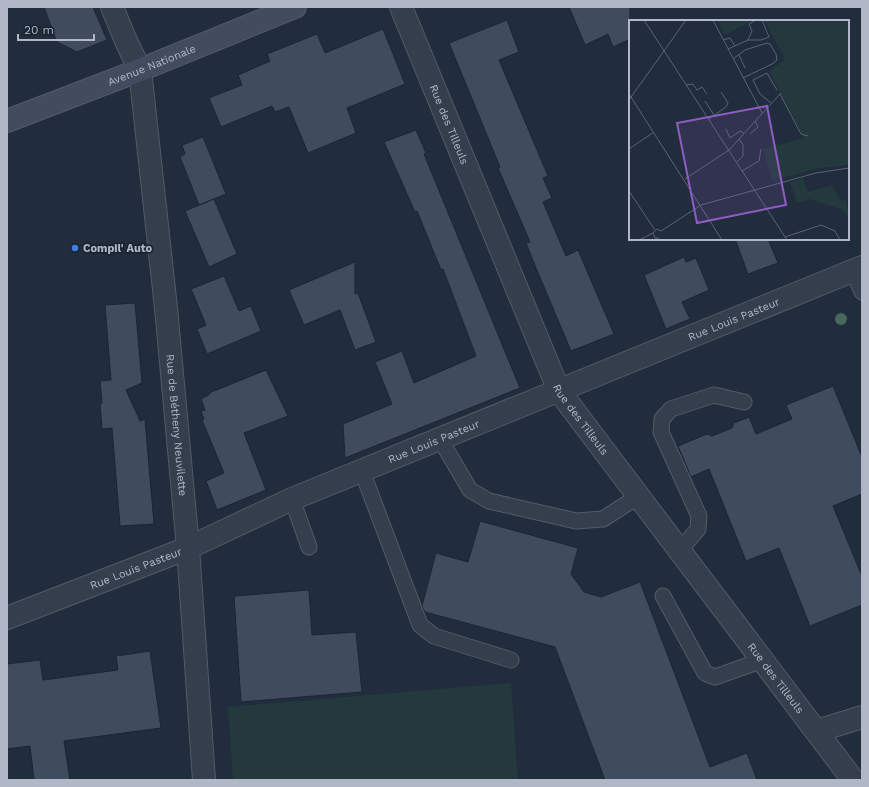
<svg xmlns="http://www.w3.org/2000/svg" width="869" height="787" font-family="'Work Sans',sans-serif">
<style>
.green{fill:#23393d}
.building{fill:#404b5e;stroke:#1c2533}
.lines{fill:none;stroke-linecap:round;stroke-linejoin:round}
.lane-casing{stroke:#535b6a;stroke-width:17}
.street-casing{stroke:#535b6a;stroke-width:24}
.secondary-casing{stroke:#535b6a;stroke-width:24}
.lane{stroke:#353e4c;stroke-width:15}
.street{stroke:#353e4c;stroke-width:22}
.secondary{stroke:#434c5f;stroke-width:22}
.tree{fill:#47685b}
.shop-dot{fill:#3f7fe0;stroke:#1a2331;stroke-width:1.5}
.labels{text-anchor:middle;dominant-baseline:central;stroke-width:3.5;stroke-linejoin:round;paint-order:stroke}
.street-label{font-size:11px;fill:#b0b8c8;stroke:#1a2331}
.poi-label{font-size:11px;font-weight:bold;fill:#b0b8c8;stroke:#1a2331;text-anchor:start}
.inset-road{fill:none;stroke:#5a6474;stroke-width:1}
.view{fill:#8e5dc2;fill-opacity:0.15;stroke:#8e5dc2;stroke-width:2}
.inset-edge{fill:none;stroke:#b0b8c8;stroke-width:2}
</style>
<rect width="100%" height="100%" fill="#212c3c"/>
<polygon class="green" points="511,683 518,780 233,780 228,707"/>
<g class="building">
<polygon points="44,7 93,7 107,40 77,52 59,43 56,40"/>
<polygon points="569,7 630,7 630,39 613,47 608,34 585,45"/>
<polygon points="507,20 519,52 499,60 548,176 543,178 552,198 543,202 566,256 578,250 614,334 571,351 536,268 526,243 530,242 498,168 500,167 449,43"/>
<polygon points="383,29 405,84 347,108 356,133 308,153 289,107 275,112 272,106 221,127 209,98 242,85 238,75 270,61 267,54 317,34 325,53"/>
<polygon points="416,130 426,153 424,154 520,388 345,458 343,424 392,404 375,362 402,351 414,383 476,356 443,269 441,270 417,211 415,212 384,142"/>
<polygon points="203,137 226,194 199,205 180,157 185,154 182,145"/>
<polygon points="214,199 237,254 209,267 185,211"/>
<polygon points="735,239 768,239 778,263 748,274"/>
<polygon points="684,257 686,262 696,258 709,290 682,302 690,319 666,329 644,275"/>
<polygon points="355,262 355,294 358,293 376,342 355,350 340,310 304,325 289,290"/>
<polygon points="224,276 239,311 251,306 261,331 207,354 197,329 206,325 191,289"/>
<polygon points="135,303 142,383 126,390 140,421 145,419 154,524 120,526 112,428 102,429 100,403 102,403 100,381 111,380 105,305"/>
<polygon points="266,370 288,416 244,433 266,490 217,510 206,481 224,473 202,420 204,419 201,411 205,410 201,399 210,394 209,393"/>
<polygon points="833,386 862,457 862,494 833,506 862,576 862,605 810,626 779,548 746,561 709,469 691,477 678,446 707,434 712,436 732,428 734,423 749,417 756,434 792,419 786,405"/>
<polygon points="480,521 578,548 571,574 584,592 601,597 640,582 710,767 747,753 757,780 605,780 555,647 425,612 422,606 436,553 468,562"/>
<polygon points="309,590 312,635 356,632 362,692 241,702 234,596"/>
<polygon points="150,651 161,728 64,741 70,780 34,780 30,746 7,749 7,664 40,660 43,680 118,670 116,656"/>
</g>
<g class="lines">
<g class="lane-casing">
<g id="lane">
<polyline points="853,271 862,292"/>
<polyline points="440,439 470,490 489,501 576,521 603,519 639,496"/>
<polyline points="362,471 420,625 434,636 511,660"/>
<polyline points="292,499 309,547"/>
<polyline points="680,550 698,529 699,516 661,432 662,419 671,409 714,395 744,402"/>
<polyline points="663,596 705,673 715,677 763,660"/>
</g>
</g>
<g class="street-casing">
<g id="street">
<path id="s1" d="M112 7 126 41 140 70 166 308 188 548 204 780"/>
<path id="s2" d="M401 7 559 391 853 780"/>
<path id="s3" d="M7 618 188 548 292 499 862 267"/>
<polyline points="817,731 862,717"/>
</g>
</g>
<g class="secondary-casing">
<g id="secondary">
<path id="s4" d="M7 121 140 70 295 7"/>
</g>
</g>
<use href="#lane" class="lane"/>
<use href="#street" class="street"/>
<use href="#secondary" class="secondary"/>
</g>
<circle class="tree" cx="841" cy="319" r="6"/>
<circle class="shop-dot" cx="75" cy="248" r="4"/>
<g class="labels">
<g class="street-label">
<text stroke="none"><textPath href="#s4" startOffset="155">Avenue Nationale</textPath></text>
<text stroke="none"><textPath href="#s2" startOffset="127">Rue des Tilleuls</textPath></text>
<text stroke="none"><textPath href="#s3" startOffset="786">Rue Louis Pasteur</textPath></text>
<text stroke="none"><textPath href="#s2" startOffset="451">Rue des Tilleuls</textPath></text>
<text stroke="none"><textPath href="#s1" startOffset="426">Rue de Bétheny Neuvilette</textPath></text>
<text stroke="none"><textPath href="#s3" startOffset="462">Rue Louis Pasteur</textPath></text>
<text stroke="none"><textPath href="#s3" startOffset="138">Rue Louis Pasteur</textPath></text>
<text stroke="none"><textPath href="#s2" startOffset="775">Rue des Tilleuls</textPath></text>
</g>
<g class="poi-label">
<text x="83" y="248">Compil' Auto</text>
</g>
</g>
<g transform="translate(629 20)">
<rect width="220" height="220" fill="#212c3c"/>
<path d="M88 0H124L96 15ZM135 0H220V145L190 148 143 161 134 129 175 118 140 51 156 40ZM174 158 179 172 203 165 212 181 217 179 220 197 214 190 181 179 168 183 161 162Z" fill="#23393d"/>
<path class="inset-road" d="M15 0 158 220M84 0 133 93M94 20 101 18 106 26M119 20 123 11 120 4 127 0M99 29 119 20H132L140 17 133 0M110 35 116 48M104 39 116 30 138 23 141 24 147 34 148 40 143 44 114 58M57 65 64 64 68 70 73 67 78 74M0 74 93 220M151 74 172 114 179 116M0 80 57 0M76 81 85 95M142 83 131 74 124 60 138 53 148 70M80 99 97 87 99 83 92 72M97 109 101 118 111 111 115 113M121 114 129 107 126 101M0 129 25 112M108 142 114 136V125L110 119M113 151 130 141 132 129M56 159 100 130 152 73M0 171 26 210M32 211 72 185 187 153 220 148M156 217 192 205 206 211 211 220M30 218H26L24 213 28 209 32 211M10 220 24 213"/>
<path class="view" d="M138 86 157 185 68 203 48 103Z"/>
<rect width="220" height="220" class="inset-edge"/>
</g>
<rect width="869" height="787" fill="none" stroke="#b0b8c8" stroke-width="16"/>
<path d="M18 34v6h76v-6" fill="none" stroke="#b0b8c8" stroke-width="2"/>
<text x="24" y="34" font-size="12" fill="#b0b8c8" stroke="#1a2331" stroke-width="3" paint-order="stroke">20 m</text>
</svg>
